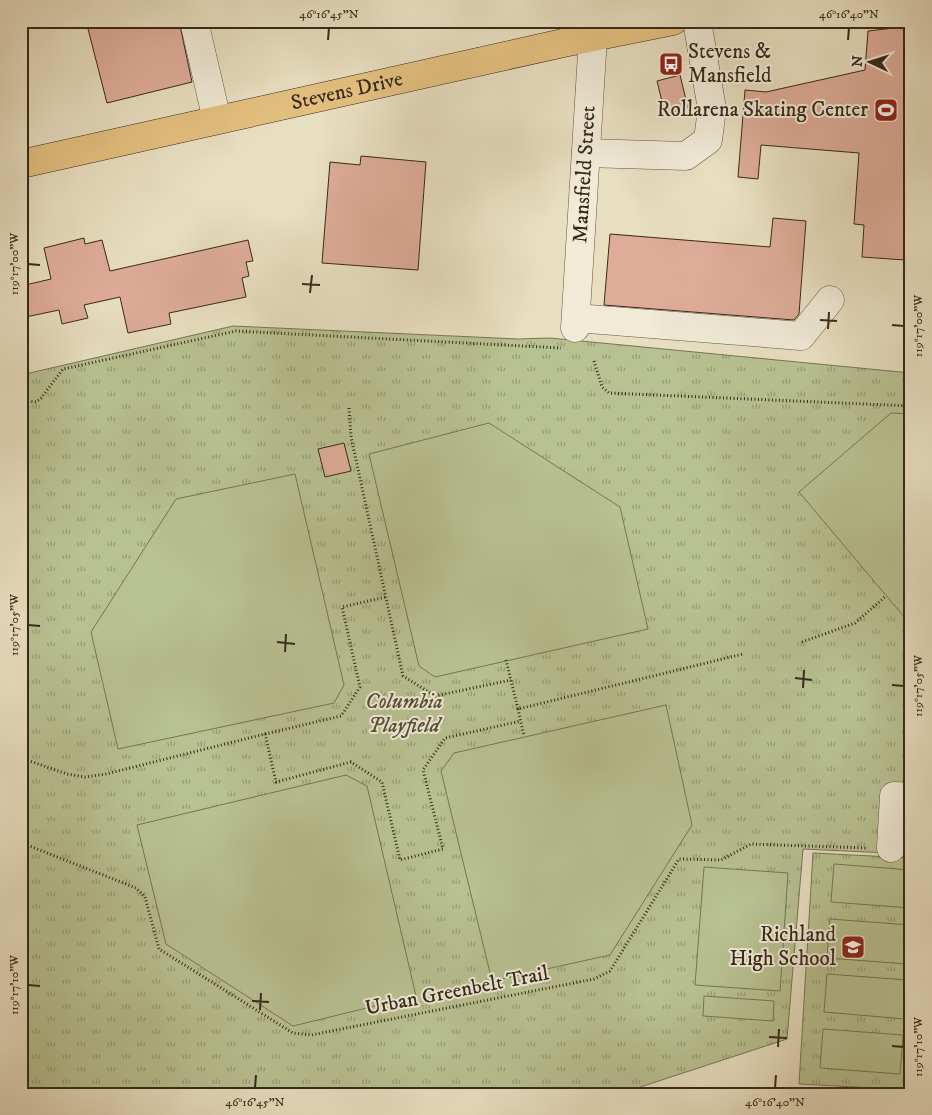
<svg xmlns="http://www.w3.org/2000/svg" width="932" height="1115" font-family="'IM FELL DW Pica',serif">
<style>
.grass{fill:url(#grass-tufts);stroke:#777556}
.pitch{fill:#b8c191;stroke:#777556}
.building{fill:#deac99;stroke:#36291a}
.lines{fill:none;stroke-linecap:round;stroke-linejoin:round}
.minor-casing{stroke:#625644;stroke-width:29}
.major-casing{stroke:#36291a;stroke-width:29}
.path{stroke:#36291a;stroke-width:3;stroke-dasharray:1 2.5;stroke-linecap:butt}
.minor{stroke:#f0ead7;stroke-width:28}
.major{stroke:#e4c080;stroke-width:28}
.ticks{fill:none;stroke:#36291a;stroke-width:2}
.labels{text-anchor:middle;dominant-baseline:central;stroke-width:4;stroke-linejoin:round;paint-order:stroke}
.poi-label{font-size:21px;fill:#36291a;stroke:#f0ead7;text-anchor:end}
.street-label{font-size:21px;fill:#36291a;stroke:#f0ead7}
.park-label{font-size:21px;font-style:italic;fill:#564f38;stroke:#f0ead7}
.neatline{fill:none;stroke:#36291a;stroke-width:2}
.ticks-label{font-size:12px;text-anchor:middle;fill:#36291a}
</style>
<defs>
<pattern id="grass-tufts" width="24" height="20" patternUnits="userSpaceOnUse" patternTransform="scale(1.25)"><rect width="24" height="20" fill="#b8c191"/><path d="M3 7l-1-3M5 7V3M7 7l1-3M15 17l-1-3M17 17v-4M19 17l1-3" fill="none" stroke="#969d76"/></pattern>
</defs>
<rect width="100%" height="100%" fill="#e8dfc1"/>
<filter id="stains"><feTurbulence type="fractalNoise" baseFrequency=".004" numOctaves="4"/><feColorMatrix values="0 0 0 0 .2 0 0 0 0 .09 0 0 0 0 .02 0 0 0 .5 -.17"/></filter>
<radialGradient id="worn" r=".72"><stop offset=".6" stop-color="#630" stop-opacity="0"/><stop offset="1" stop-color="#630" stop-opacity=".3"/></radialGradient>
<g class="grass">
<polygon points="233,326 518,339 550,338 911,373 911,854 803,849 787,1039 619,1094 21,1094 21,375"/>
<polygon points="813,853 911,858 911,1090 799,1084"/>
</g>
<g class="pitch">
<polygon points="891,413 911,414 911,625 799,492"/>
<polygon points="489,423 620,507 648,629 435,677 419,666 369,454"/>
<polygon points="295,474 344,685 334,703 118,749 91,632 176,499"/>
<polygon points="666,705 692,825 610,955 492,981 441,771 454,753"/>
<polygon points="346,775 367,786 416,996 293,1026 166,944 137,825"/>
<polygon points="834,864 911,870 911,908 831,902"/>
<polygon points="704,867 788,873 780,991 695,985"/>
<polygon points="830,919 910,925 907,964 827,958"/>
<polygon points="827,974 908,980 905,1019 824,1012"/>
<polygon points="704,996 774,1001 773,1021 703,1016"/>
<polygon points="823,1029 903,1035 900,1074 820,1068"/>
</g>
<g class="building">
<polygon points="86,21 179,21 192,82 107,103"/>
<polygon points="911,26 911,234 907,234 905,260 862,257 864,225 854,224 859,153 761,145 758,179 738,177 745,90 766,92 865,70 868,31"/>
<polygon points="680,75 688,108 665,114 657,81"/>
<polygon points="361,156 426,162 418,270 322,263 330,162 360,165"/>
<polygon points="773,218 806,221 799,314 794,320 604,305 610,234 770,247"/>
<polygon points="84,238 85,244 102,240 110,271 248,240 253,261 246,262 249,276 242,278 246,297 169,313 171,324 128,333 120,297 84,305 88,318 62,324 59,310 21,318 21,286 51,279 44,248"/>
<polygon points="344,443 351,471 325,477 318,449"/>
</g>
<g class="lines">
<g class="minor-casing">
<g id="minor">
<polyline points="194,21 217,120"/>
<polyline points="586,153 686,156 708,140 712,109 697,21"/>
<polyline points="576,318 801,336 830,300"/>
<path id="s1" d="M575 328 594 21"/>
<polyline points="891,848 894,796 911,797"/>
</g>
</g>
<g class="major-casing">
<g id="major">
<path id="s2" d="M21 164 563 43 673 21"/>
</g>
</g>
<g class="path">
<polyline points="594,361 602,387 609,393 911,406"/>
<polyline points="21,400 36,402 41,398 63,369 236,331 561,348"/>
<polyline points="349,408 351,437 403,676 435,696 511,680"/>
<polyline points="802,642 855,623 886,596"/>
<polyline points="506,660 518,709 743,654"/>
<polyline points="518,709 524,736"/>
<polyline points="265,734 341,716 360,687 342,607 386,597"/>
<polyline points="21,758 67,774 85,777 106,774 265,734 276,782 351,762 382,782 400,860 443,849 423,770 445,738 521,721"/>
<polyline points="21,837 27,845 136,888 145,897 159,949 293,1033 311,1035 594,979 610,971 679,859 721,860 751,844 866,848"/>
<polyline points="21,913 24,851 27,845"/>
</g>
<use href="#minor" class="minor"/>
<use href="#major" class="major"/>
</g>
<path class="ticks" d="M328 40 329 28M848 40 849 28M28 264 40 265M302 284 320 285M310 293 312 275M820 320 837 321M892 325 904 326M828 329 829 312M28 625 40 626M277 642 295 644M285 652 286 634M795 678 812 680M892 685 904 686M803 688 804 670M28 985 40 986M252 1001 269 1002M260 1010 261 993M769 1037 787 1038M892 1046 904 1047M778 1047 779 1029M255 1088 256 1075M775 1088 776 1075"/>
<defs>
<g id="bus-square" transform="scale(1.25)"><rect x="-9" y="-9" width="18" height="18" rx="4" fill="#8f2418" stroke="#f0ead7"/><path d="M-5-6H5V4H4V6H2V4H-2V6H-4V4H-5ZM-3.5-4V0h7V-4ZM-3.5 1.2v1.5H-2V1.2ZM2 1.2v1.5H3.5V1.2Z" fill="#fff"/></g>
<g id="stadium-square" transform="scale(1.25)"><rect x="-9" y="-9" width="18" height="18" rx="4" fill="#8f2418" stroke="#f0ead7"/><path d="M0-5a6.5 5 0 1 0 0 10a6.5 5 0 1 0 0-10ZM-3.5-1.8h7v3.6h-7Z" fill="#fff"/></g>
<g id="school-square" transform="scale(1.25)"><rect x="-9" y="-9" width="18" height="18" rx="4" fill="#8f2418" stroke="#f0ead7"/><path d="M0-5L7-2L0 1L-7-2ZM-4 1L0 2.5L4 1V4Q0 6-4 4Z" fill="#fff"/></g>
</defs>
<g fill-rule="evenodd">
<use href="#bus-square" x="671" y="64"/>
<use href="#stadium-square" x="886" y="110"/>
<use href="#school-square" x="853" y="947"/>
</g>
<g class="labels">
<g class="poi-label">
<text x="688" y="52" text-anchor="start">Stevens &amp;<tspan x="688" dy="24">Mansfield</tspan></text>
<text x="868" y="110">Rollarena Skating Center</text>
<text x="836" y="935">Richland<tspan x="836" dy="24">High School</tspan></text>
</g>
<g class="street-label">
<text stroke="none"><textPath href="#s2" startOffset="334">Stevens Drive</textPath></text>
<text stroke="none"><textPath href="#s1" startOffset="154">Mansfield Street</textPath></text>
<text transform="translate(457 991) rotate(-11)">Urban Greenbelt Trail</text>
</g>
<g class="park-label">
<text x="404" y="702">Columbia<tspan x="404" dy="24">Playfield</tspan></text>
</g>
</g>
<rect width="932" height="1115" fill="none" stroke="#e8dfc1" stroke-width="55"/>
<g transform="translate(870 62) rotate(274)" stroke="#f0ead7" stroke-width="4" paint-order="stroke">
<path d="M0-4L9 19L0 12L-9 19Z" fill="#36291a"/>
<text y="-8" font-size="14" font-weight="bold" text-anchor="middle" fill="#36291a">N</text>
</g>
<rect x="28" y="28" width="876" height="1060" class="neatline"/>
<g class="ticks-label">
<text x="329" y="18">46°16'45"N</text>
<text x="849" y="18">46°16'40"N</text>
<text transform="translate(14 264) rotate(-90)" y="4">119°17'00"W</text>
<text transform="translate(918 326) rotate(-90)" y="4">119°17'00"W</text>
<text transform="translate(14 625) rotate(-90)" y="4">119°17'05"W</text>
<text transform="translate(918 686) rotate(-90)" y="4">119°17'05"W</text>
<text transform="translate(14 985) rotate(-90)" y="4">119°17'10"W</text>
<text transform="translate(918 1047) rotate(-90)" y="4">119°17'10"W</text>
<text x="255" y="1106">46°16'45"N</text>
<text x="775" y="1106">46°16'40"N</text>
</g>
<rect width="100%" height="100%" filter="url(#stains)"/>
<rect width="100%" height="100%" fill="url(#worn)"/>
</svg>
